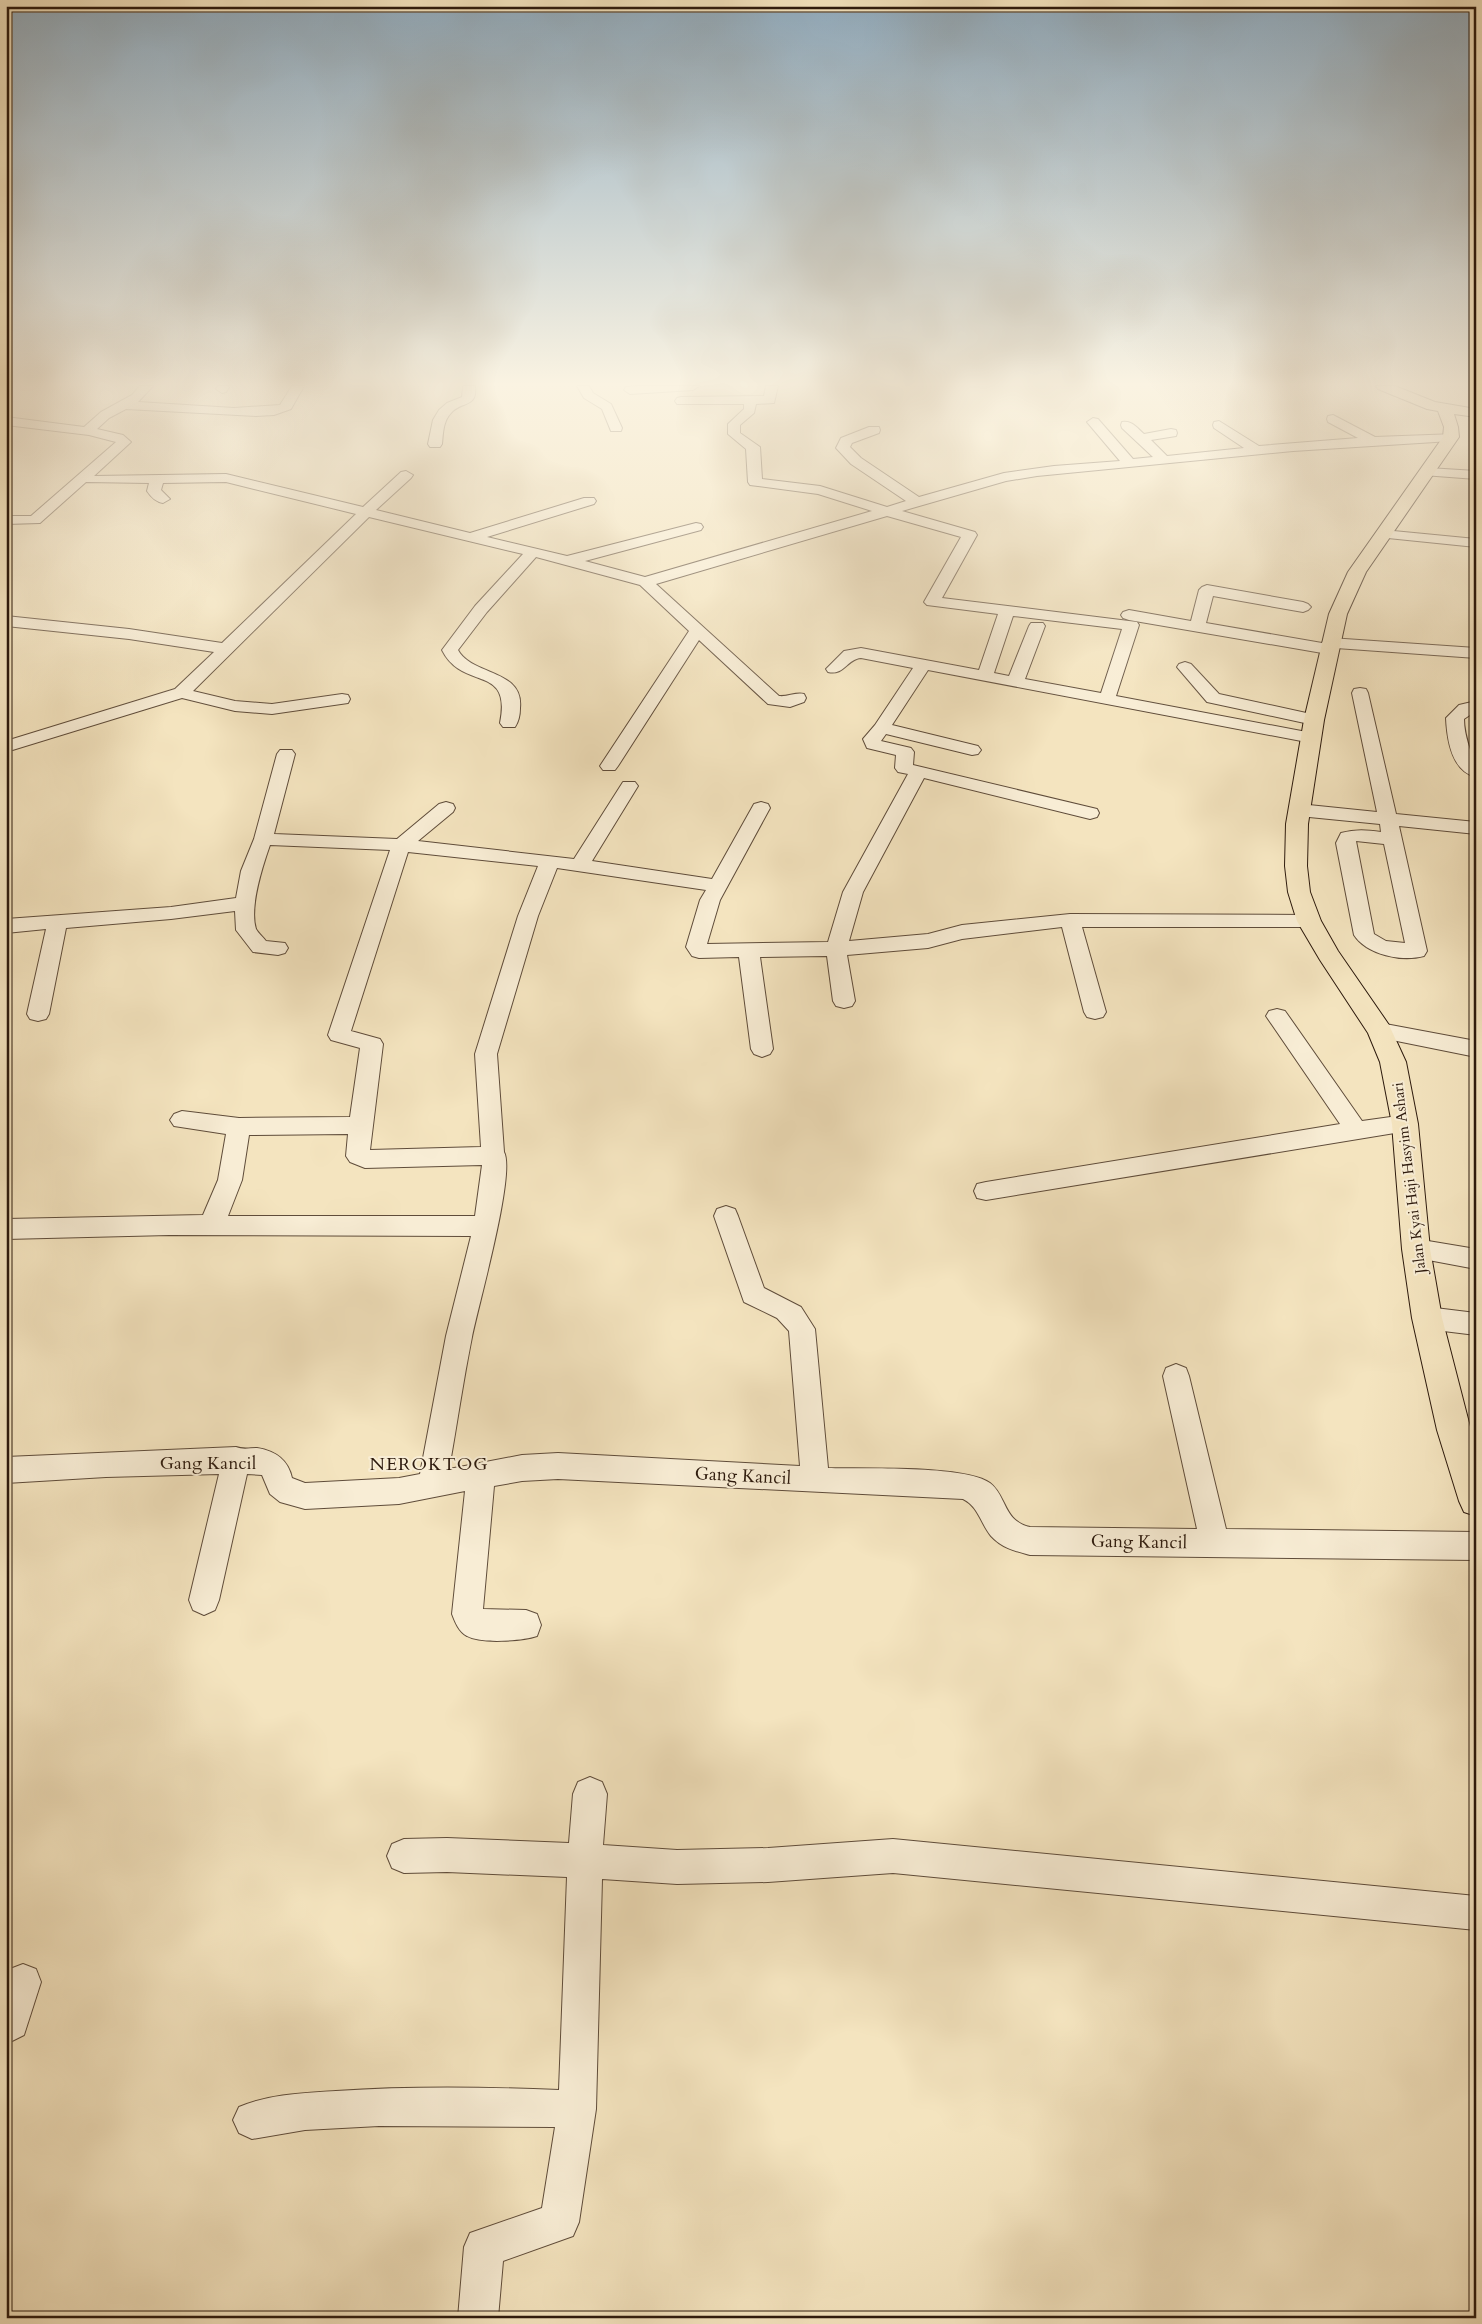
<svg xmlns="http://www.w3.org/2000/svg" width="1482" height="2324" font-family="Cardo,serif">
<style>
.lines{fill:none;stroke-linecap:round;stroke-linejoin:round}
.minor-casing{stroke:#5f4c3a;stroke-width:2}
.major-casing{stroke:#2d1a0d;stroke-width:2}
.minor{fill:#f8edd5;fill-rule:evenodd}
.major{fill:#f4e4bf;fill-rule:evenodd}
.labels{text-anchor:middle;dominant-baseline:central;stroke-width:4;stroke-linejoin:round;paint-order:stroke}
.street-label{font-size:15px;fill:#2d1a0d;stroke:#f8edd5}
.near-street-label{font-size:18px;fill:#2d1a0d;stroke:#f8edd5}
.quarter-label{font-size:18px;letter-spacing:1px;fill:#2d1a0d;stroke:#f8edd5}
</style>
<rect width="100%" height="100%" fill="#f4e4bf"/>
<filter id="stains"><feTurbulence type="fractalNoise" baseFrequency=".004" numOctaves="4"/><feColorMatrix values="0 0 0 0 .2 0 0 0 0 .09 0 0 0 0 .02 0 0 0 .5 -.17"/></filter>
<radialGradient id="worn" r=".72"><stop offset=".6" stop-color="#630" stop-opacity="0"/><stop offset="1" stop-color="#630" stop-opacity=".3"/></radialGradient>
<g class="lines">
<g class="minor-casing">
<g id="minor">
<path d="M140 386H153L138 402 234 408 280 405 292 386H304L291 409 274 415 256 416 126 409 109 418 97 429 123 435 131 442 94 476 226 474 363 507 401 472 406 471 413 475 411 478 376 510 470 533 584 498H594L596 501 594 504 487 537 567 556 696 523 701 524 703 527 701 530 585 561 645 577 872 511 818 494 750 485 748 482 746 449 728 434V424L744 409V404H677L675 401 677 398 681 397 764 396 766 386H778L774 403 756 404 754 413 740 425V433L760 447 762 479 820 486 887 507 906 501 851 464 836 448 841 438 869 427H879L880 430 879 433 852 443 850 447 861 458 919 497 1004 473 1054 466 1120 461 1087 422 1093 418 1098 419 1133 459 1153 457 1122 428 1121 425 1122 422C1132 420 1137 428 1144 434L1171 429 1176 430 1177 433 1176 436 1151 440 1167 456 1244 448 1214 428 1213 425 1214 422 1219 421 1259 446 1358 438 1328 422 1327 419 1328 416 1333 415 1375 437 1456 434 1458 437 1451 441 1293 451 1037 476 1006 481 902 511 975 532 977 535 942 598 1137 622 1139 625 1116 696 1312 733 1318 734 1321 738 1318 742 1312 743 928 670 892 725 978 746 981 750 978 754 972 755 886 734 881 741 911 748 914 752 913 765 1097 809 1099 813 1097 817 1090 819 924 778 863 892 849 941 928 934 962 925 1070 914 1309 915 1316 916 1319 921 1316 926 1309 927H1082L1106 1012 1103 1017 1095 1019 1087 1017 1084 1012 1062 927 962 939 928 948 847 955 855 1001 852 1006 844 1008 836 1006 833 1001 827 956 760 957 773 1049 770 1054 762 1057 754 1054 751 1049 739 957 699 958 692 956 686 947 700 900 706 890 557 868 538 916 497 1054 504 1152C516 1173 478 1306 472 1337 463 1381 457 1425 449 1469L522 1455 558 1453 800 1466 789 1331 777 1318 744 1302 714 1216 717 1209 726 1206 735 1209 738 1216 764 1288 801 1307 815 1329 828 1468C862 1469 966 1465 990 1483 1007 1496 1003 1521 1030 1527L1197 1529 1163 1376 1166 1368 1176 1364 1186 1368 1189 1376 1226 1529 1476 1532V1560L1030 1555C1015 1551 1002 1548 991 1536 981 1524 978 1506 963 1499L558 1479 522 1481 494 1486 483 1609 526 1610 537 1614 541 1625 537 1636C522 1641 481 1644 467 1636 459 1632 455 1622 452 1614L465 1491 399 1504 305 1509 280 1502 270 1494 262 1475 247 1474 219 1600 215 1610 204 1615 193 1610 189 1600 219 1474 106 1477 6 1483V1457L236 1447C243 1450 250 1448 257 1448 275 1451 288 1459 292 1478L305 1483 399 1478 420 1474 446 1336 471 1236 169 1235 6 1239V1219L203 1215 218 1180 226 1134 174 1126 170 1120 174 1114 182 1111 239 1118 350 1117 360 1048 331 1040 328 1035 390 850 270 845C263 865 249 907 256 929 258 933 263 937 266 941L285 943 288 948 285 953 278 955 253 952 236 930 235 911 171 919 66 928 49 1014 46 1019 38 1021 30 1019 27 1014 46 929 6 933V919L171 907 236 898 241 871 254 839 277 754 280 750H292L295 754 274 834 397 839 439 804 446 802 453 804 455 808 453 812 418 841 574 859 623 782H635L638 786 592 861 712 879 754 804 761 802 768 804 770 808 720 900 707 944 828 942 843 892 908 774 898 772 895 768 896 755 867 748 863 739 875 725 913 668 861 658C847 659 844 676 828 672L826 669 844 651 861 648 979 670 998 614 927 605 924 602 961 537 887 516 656 584 779 696C788 697 795 692 804 694L806 698 804 702 790 707 768 704 699 640 618 766 615 770H603L600 766 689 631 640 585 536 557 487 612 458 650C472 676 524 669 520 708 520 714 519 721 515 727H503L500 723C512 663 463 692 442 650L475 606 523 554 369 517 193 691 235 701 272 704 342 694 348 695 350 699 348 703 272 714 235 711 182 698 6 752V741L175 689 214 652 129 639 6 626V616L129 629 222 643 356 514 226 482 163 483 161 490 170 499 163 503C156 502 151 497 147 491L149 483 86 482 40 523 6 524V516H31L116 442 89 435 6 425V417L84 427 101 412 132 395ZM1013 616 1122 629 1101 693 1025 679 1045 626 1043 623H1031L1029 626 1009 676 994 673ZM408 852 538 866 518 916 475 1054 481 1147 370 1150 383 1044 380 1039 351 1031ZM348 1134 346 1156 350 1162 365 1168 482 1165 475 1216H228L242 1180 249 1135Z"/>
<polygon points="218,386 230,386 226,392 222,393 216,389"/>
<path d="M463 386H475C478 408 461 401 451 413 443 421 443 434 442 444L440 447H430L428 444 433 420 439 410 447 403 462 397Z"/>
<polygon points="577,386 589,386 593,393 611,404 622,428 621,431 611,431 602,409 584,398"/>
<polygon points="638,386 699,386 693,390 630,394 624,390 626,387"/>
<polygon points="1428,468 1476,471 1476,479 1423,475 1421,472"/>
<polygon points="1383,530 1476,539 1476,547 1378,537 1376,534 1378,531"/>
<polygon points="1207,585 1303,602 1308,604 1311,607 1308,610 1303,612 1213,596 1206,623 1322,643 1324,640 1330,638 1476,648 1476,658 1336,648 1334,652 1328,654 1129,620 1123,618 1121,615 1123,612 1129,610 1191,621 1199,590 1202,587"/>
<polygon points="1185,662 1191,664 1219,694 1320,716 1323,720 1320,724 1314,725 1207,702 1177,667 1179,664"/>
<path d="M1360 688 1366 689 1368 693 1396 814 1476 822V834L1399 826 1427 951 1424 956C1402 962 1367 955 1354 935L1336 843 1341 833C1356 829 1367 830 1381 832L1380 824 1299 816 1292 814 1290 810 1292 806 1299 804 1377 812 1352 693 1354 689ZM1356 841 1384 844 1405 943 1386 941 1374 934Z"/>
<path d="M1476 701V711L1464 719C1464 742 1476 758 1476 777 1451 771 1447 739 1446 718L1459 705Z"/>
<polygon points="1277,1009 1285,1011 1362,1121 1405,1115 1413,1118 1417,1124 1413,1130 986,1200 977,1198 974,1191 977,1184 986,1182 1340,1124 1266,1016 1269,1011"/>
<polygon points="1380,1023 1476,1041 1476,1057 1372,1036 1369,1031 1372,1026"/>
<polygon points="1416,1239 1476,1249 1476,1269 1407,1256 1403,1249 1407,1242"/>
<polygon points="1427,1307 1476,1313 1476,1335 1427,1329 1418,1326 1414,1318 1418,1310"/>
<path d="M590 1777 602 1782 607 1794 603 1845 677 1850 768 1848 893 1839 1476 1896V1930L893 1873 768 1882 677 1884 602 1879 596 2109 579 2222 573 2236 503 2261 498 2318H458L464 2247 470 2233 542 2208 555 2127 379 2126 305 2130 252 2139 239 2133 233 2120 239 2107C269 2094 304 2093 336 2091 410 2086 485 2087 559 2090L567 1877 447 1872 404 1873 392 1868 387 1856 392 1844 404 1839 447 1838 569 1843 573 1794 578 1782Z"/>
<polygon points="23,1964 36,1969 41,1982 24,2035 6,2044 6,1979 10,1969"/>
</g>
</g>
<g class="major-casing">
<polygon id="major" points="1376,386 1395,386 1435,402 1476,409 1476,417 1454,414 1458,427 1459,437 1366,572 1347,614 1324,720 1308,824 1307,866 1310,892 1321,921 1338,951 1389,1025 1406,1062 1418,1124 1430,1249 1442,1318 1476,1450 1476,1516 1464,1512 1459,1501 1437,1430 1412,1318 1402,1249 1392,1124 1380,1062 1368,1033 1320,960 1297,921 1288,892 1285,866 1286,824 1304,720 1329,614 1348,572 1443,437 1444,427 1438,411 1427,409 1378,389"/>
</g>
<use href="#minor" class="minor"/>
<use href="#major" class="major"/>
</g>
<linearGradient id="sky" x2="0" y2="1"><stop stop-color="#91acbf"/><stop offset="0.54" stop-color="#faf3e2"/><stop offset="1" stop-color="#faf3e2" stop-opacity="0"/></linearGradient>
<rect width="1482" height="711" fill="url(#sky)"/>
<g class="labels">
<g class="street-label">
<text transform="translate(1409 1178) rotate(-97)">Jalan Kyai Haji Hasyim Ashari</text>
</g>
<g class="near-street-label">
<text x="208" y="1463">Gang Kancil</text>
<text transform="translate(743 1476) rotate(3)">Gang Kancil</text>
<text transform="translate(1139 1542) rotate(1)">Gang Kancil</text>
</g>
<g class="quarter-label">
<text x="429" y="1464">NEROKTOG</text>
</g>
</g>
<rect width="1482" height="2324" fill="none" stroke="#f4e4bf" stroke-width="25"/>
<rect x="8" y="8" width="1467" height="2309" fill="none" stroke="#2d1a0d" stroke-width="2.5"/>
<rect x="12" y="12" width="1457" height="2299" fill="none" stroke="#2d1a0d"/>
<rect width="100%" height="100%" filter="url(#stains)"/>
<rect width="100%" height="100%" fill="url(#worn)"/>
</svg>
